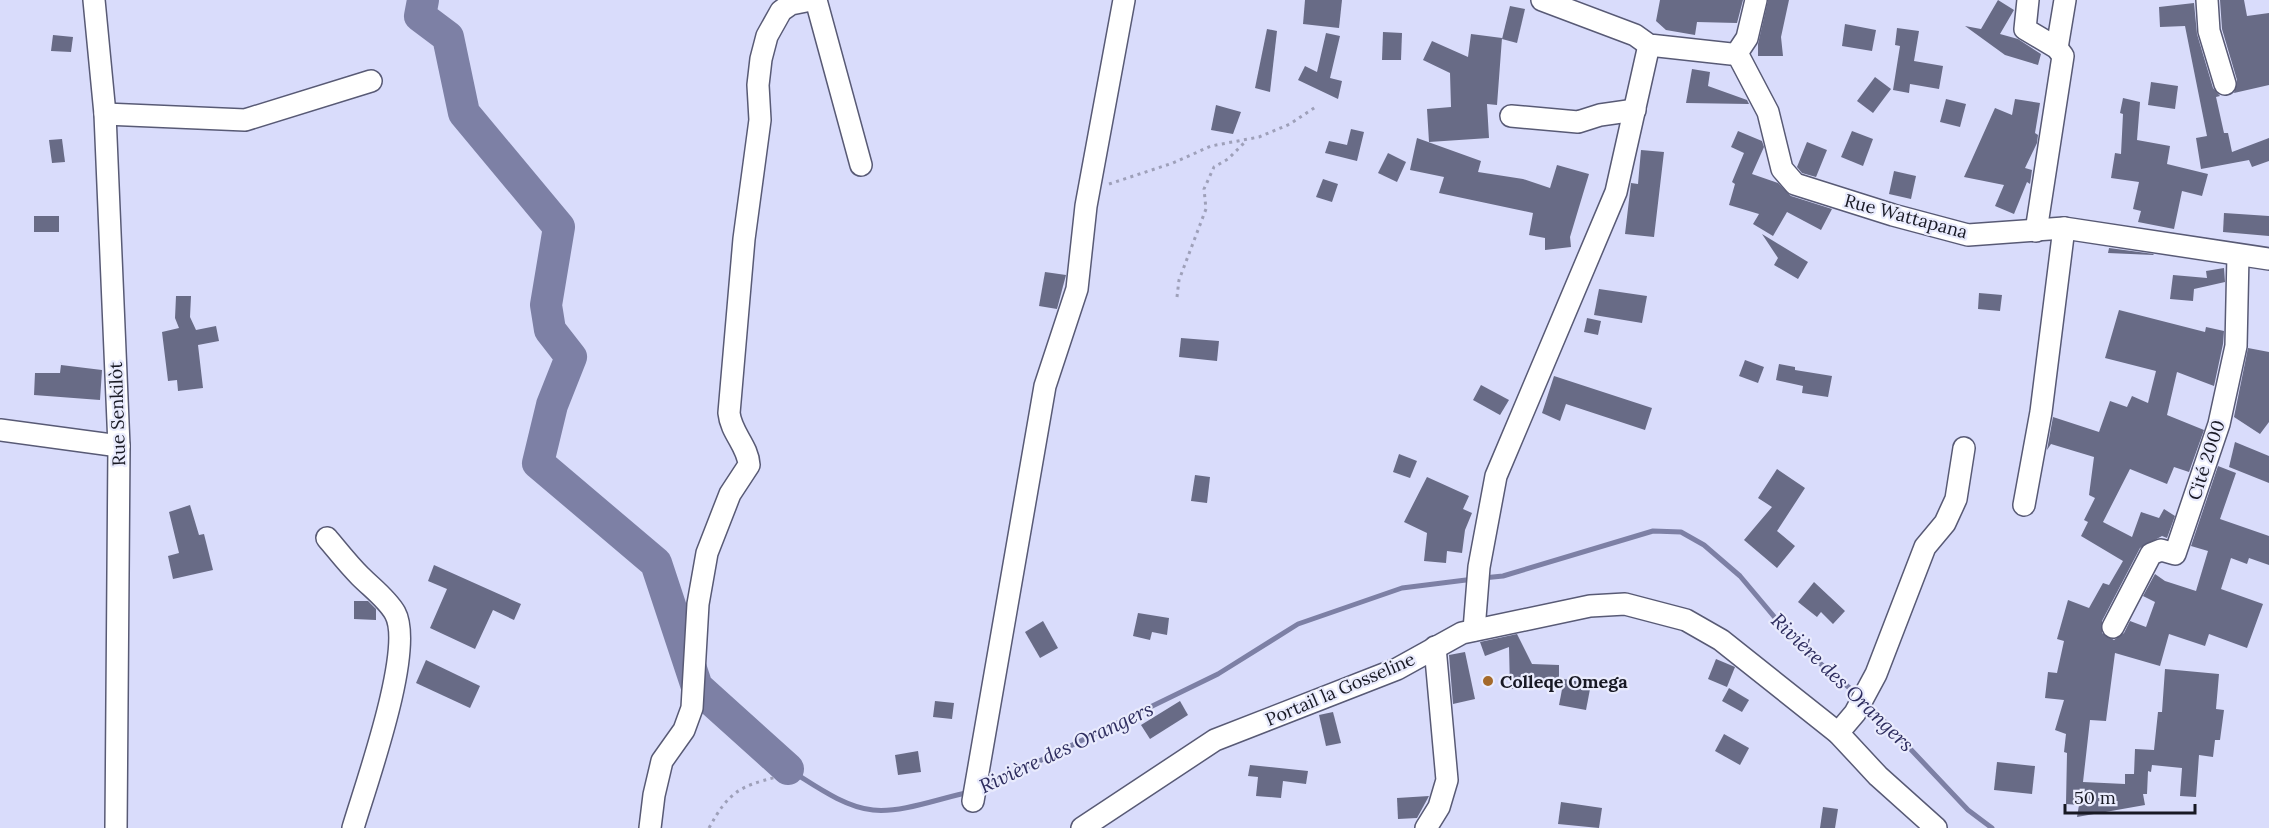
<svg xmlns="http://www.w3.org/2000/svg" width="2269" height="828" font-family="Lora,serif">
<style>
.lines{fill:none;stroke-linecap:round;stroke-linejoin:round}
.stream{stroke:#7d80a5;stroke-width:5}
.river{stroke:#7d80a5;stroke-width:32}
.building{fill:#686b86}
.minor-casing{stroke:#585a75;stroke-width:24}
.path{stroke:#9ea0b9;stroke-width:3;stroke-dasharray:3 4.5;stroke-linecap:butt}
.minor{stroke:#fff;stroke-width:21}
.poi-dot{fill:#a4692a;stroke:#e9ebfd;stroke-width:2}
.labels{text-anchor:middle;dominant-baseline:central;stroke-width:4.5;stroke-linejoin:round;paint-order:stroke}
.street-label{font-size:18px;fill:#181924;stroke:#e9ebfd}
.poi-label{font-size:18px;font-weight:bold;fill:#181924;stroke:#e9ebfd;text-anchor:start}
.water-label{font-size:20px;font-style:italic;fill:#2d2c5e;stroke:#e9ebfd}
</style>
<rect width="100%" height="100%" fill="#d9dcfb"/>
<g class="lines">
<g class="stream">
<polyline points="1483,578 1503,576 1653,531 1681,532 1704,545 1740,576 1798,645 1858,695"/>
<polyline points="1867,703 1968,810 1992,828"/>
<path d="M788 769C813 784 843 807 873 810 903 813 940 798 970 792"/>
<polyline points="982,789 1218,674 1298,624 1402,588 1474,579"/>
</g>
<polyline class="river" points="423,0 420,16 448,37 464,113 559,227 546,305 550,330 571,357 552,405 538,463 656,563 697,687 788,769"/>
</g>
<g class="building">
<polygon points="1305,0 1342,0 1339,28 1303,24"/>
<polygon points="1660,0 1743,0 1737,23 1697,22 1695,35 1666,30 1656,21"/>
<polygon points="1768,0 1789,0 1781,37 1783,56 1758,56 1758,44"/>
<polygon points="1998,0 2014,10 2000,34 2018,39 2041,54 2038,65 2005,55 1965,26 1981,29"/>
<polygon points="2220,0 2244,0 2247,16 2269,13 2269,85 2234,93 2237,80 2222,29"/>
<polygon points="2194,3 2197,34 2213,88 2220,96 2216,97 2224,133 2228,133 2232,152 2269,138 2269,161 2252,167 2249,160 2201,169 2196,138 2207,136 2185,26 2160,27 2159,7"/>
<polygon points="1510,6 1525,9 1517,43 1502,39"/>
<polygon points="1845,24 1876,30 1872,51 1842,46"/>
<polygon points="1897,28 1919,31 1914,61 1943,66 1939,89 1910,84 1909,93 1893,90 1900,46 1895,45"/>
<polygon points="1267,29 1277,31 1270,92 1255,88"/>
<polygon points="1383,32 1402,33 1401,60 1382,60"/>
<polygon points="1326,33 1340,36 1330,78 1342,81 1338,99 1298,80 1305,66 1317,72"/>
<polygon points="1471,34 1502,38 1497,105 1487,104 1489,138 1429,142 1427,109 1451,107 1450,73 1423,60 1432,41 1468,57"/>
<polygon points="53,35 73,37 71,52 51,51"/>
<polygon points="1692,69 1710,72 1708,86 1747,100 1749,104 1686,103"/>
<polygon points="1875,77 1891,89 1873,113 1857,101"/>
<polygon points="2151,82 2178,86 2175,109 2148,105"/>
<polygon points="2123,98 2140,102 2137,140 2170,146 2167,164 2208,174 2202,196 2182,191 2174,229 2138,222 2141,211 2133,209 2139,182 2111,178 2115,153 2121,154 2123,114 2120,113"/>
<polygon points="1946,99 1966,104 1960,127 1940,122"/>
<polygon points="2015,99 2040,103 2035,133 2038,135 2037,143 2025,168 2032,170 2030,184 2027,182 2014,214 1995,206 2004,185 1964,177 1995,108 2012,115"/>
<polygon points="1216,105 1241,112 1233,134 1211,130"/>
<polygon points="1351,129 1364,132 1357,161 1325,153 1329,141 1347,145"/>
<polygon points="1738,131 1762,141 1764,147 1752,174 1778,183 1791,196 1832,209 1821,230 1787,212 1773,236 1753,224 1759,214 1729,205 1735,184 1732,182 1744,153 1731,147"/>
<polygon points="1852,131 1873,139 1863,166 1841,157"/>
<polygon points="1417,138 1481,161 1478,172 1523,179 1550,188 1557,165 1589,174 1570,237 1571,247 1545,250 1545,238 1529,235 1533,213 1439,193 1444,177 1410,170"/>
<polygon points="62,139 65,162 52,163 49,140"/>
<polygon points="1807,142 1827,150 1816,177 1802,173 1797,167"/>
<polygon points="1641,150 1664,152 1654,237 1625,234 1631,183 1638,184"/>
<polygon points="1388,153 1406,162 1397,182 1378,173"/>
<polygon points="1894,171 1916,176 1911,199 1889,194"/>
<polygon points="1323,179 1338,184 1332,202 1316,197"/>
<polygon points="2224,213 2269,216 2269,236 2223,232"/>
<rect x="34" y="216" width="25" height="16"/>
<polygon points="1762,234 1808,262 1798,279 1774,265 1778,258"/>
<polygon points="2109,248 2154,254 2153,255 2108,253"/>
<polygon points="2224,268 2225,282 2194,289 2193,301 2170,299 2173,275 2207,278 2206,271"/>
<polygon points="1045,272 1066,275 1057,309 1039,306"/>
<polygon points="1599,289 1647,296 1642,323 1594,315"/>
<polygon points="1979,293 2002,295 2000,311 1978,309"/>
<polygon points="176,296 191,296 190,317 196,330 216,326 219,341 198,345 203,388 178,391 177,380 168,381 162,332 179,328 175,318"/>
<polygon points="2119,310 2205,332 2206,327 2224,331 2223,344 2214,386 2177,372 2167,415 2204,430 2189,472 2174,467 2167,484 2130,469 2103,522 2132,537 2141,512 2159,518 2164,509 2175,516 2167,538 2162,536 2140,548 2102,621 2102,633 2114,640 2124,633 2130,621 2146,627 2155,602 2143,596 2155,574 2165,581 2196,591 2208,551 2191,546 2218,466 2236,473 2220,519 2269,536 2269,565 2249,558 2247,564 2231,558 2221,589 2263,604 2247,648 2209,634 2205,646 2169,634 2160,666 2115,653 2106,721 2090,720 2083,782 2125,784 2125,774 2134,774 2135,749 2154,750 2158,712 2162,712 2165,669 2219,674 2216,709 2224,710 2220,740 2215,740 2213,757 2199,755 2196,797 2180,796 2182,768 2152,765 2151,772 2148,771 2147,794 2143,794 2145,805 2077,817 2079,805 2066,804 2067,753 2064,752 2066,734 2055,730 2064,700 2045,698 2048,672 2057,673 2064,641 2057,639 2068,600 2089,608 2103,583 2109,585 2123,561 2081,536 2088,522 2084,520 2095,498 2089,495 2094,457 2051,444 2047,450 2053,417 2099,432 2110,401 2127,407 2132,396 2148,403 2156,371 2105,358"/>
<polygon points="1587,318 1601,321 1598,335 1584,332"/>
<polygon points="1181,338 1219,341 1217,361 1179,357"/>
<polygon points="2248,348 2269,352 2269,422 2260,434 2234,417"/>
<polygon points="1745,360 1764,367 1758,383 1739,376"/>
<polygon points="1779,364 1795,367 1795,370 1832,376 1828,397 1802,393 1803,386 1776,380"/>
<polygon points="61,365 102,370 100,400 34,395 35,373 60,373"/>
<polygon points="1554,376 1652,408 1645,430 1566,404 1560,421 1542,413"/>
<polygon points="1481,385 1509,400 1500,415 1473,400"/>
<polygon points="2235,442 2269,456 2269,483 2229,467"/>
<polygon points="1399,454 1417,461 1410,478 1393,472"/>
<polygon points="1777,469 1805,488 1777,531 1795,546 1777,568 1744,540 1772,507 1758,498"/>
<polygon points="1195,475 1210,477 1207,503 1191,501"/>
<polygon points="1427,477 1469,496 1463,509 1472,513 1465,530 1462,553 1447,551 1446,563 1424,561 1427,533 1404,522"/>
<polygon points="190,505 199,535 204,534 213,570 173,579 168,556 179,553 169,512"/>
<polygon points="434,565 521,604 514,620 493,610 475,649 430,628 447,589 428,581"/>
<polygon points="1814,582 1845,611 1833,624 1821,612 1817,617 1798,602"/>
<polygon points="354,601 368,601 376,609 376,620 354,619"/>
<polygon points="1138,613 1169,618 1167,635 1152,632 1150,640 1133,636"/>
<polygon points="1043,621 1058,648 1040,658 1025,632"/>
<polygon points="1517,634 1532,664 1559,665 1559,680 1532,679 1532,689 1510,689 1509,647 1485,656 1480,642"/>
<polygon points="1465,652 1475,699 1453,704 1449,655"/>
<polygon points="1716,659 1735,667 1727,687 1708,679"/>
<polygon points="426,660 480,686 470,708 416,683"/>
<polygon points="1564,679 1591,684 1586,710 1559,705"/>
<polygon points="1729,688 1749,700 1742,712 1722,701"/>
<polygon points="935,701 954,703 952,719 933,717"/>
<polygon points="1180,701 1188,715 1150,739 1141,725"/>
<polygon points="1333,712 1341,743 1326,746 1319,715"/>
<polygon points="1724,734 1749,748 1740,765 1715,751"/>
<polygon points="918,751 921,772 898,775 895,755"/>
<polygon points="1997,762 2035,766 2032,794 1994,790"/>
<polygon points="1250,765 1308,771 1306,784 1283,781 1281,798 1256,796 1258,777 1248,776"/>
<polygon points="1429,796 1417,818 1398,819 1397,798"/>
<polygon points="1561,802 1602,808 1599,828 1558,824"/>
<polygon points="1823,807 1838,809 1835,828 1820,828"/>
</g>
<g class="lines">
<g class="minor-casing">
<g id="minor">
<polyline points="94,0 105,114 119,446 116,828"/>
<polyline points="816,0 861,165"/>
<polyline points="1542,0 1635,35 1649,45 1731,54 1737,53 1747,38 1756,0"/>
<polyline points="2028,0 2025,29 2057,48 2063,56 2036,231"/>
<polyline points="2207,0 2209,31 2225,84"/>
<polyline points="2057,48 2065,0"/>
<polyline points="1737,53 1768,112 1782,169 1795,184 1893,215 1968,235 2064,228 2269,259"/>
<polyline points="105,114 245,120 371,81"/>
<polyline points="1511,116 1578,122 1600,115 1635,110"/>
<polyline points="0,430 119,446"/>
<polyline points="2024,505 2041,412 2064,228"/>
<path d="M327 538C338 551 348 564 360 576 372 588 387 599 395 613 415 649 365 787 353 828"/>
<polyline points="2113,627 2151,554 2161,550 2175,554 2219,424 2236,346 2238,255"/>
<polyline points="1474,630 1479,567 1496,476 1616,192 1649,45"/>
<polyline points="1838,733 1855,713 1876,674 1925,547 1945,523 1956,499 1964,448"/>
<polyline points="973,801 1045,386 1077,289 1086,206 1124,0"/>
<path d="M650 828 654 795 662 761 684 730 692 708 698 604 707 553 730 494 749 465C748 446 731 433 729 413L744 239 760 120 758 85 761 59 767 36 781 11 791 4 811 0"/>
<polyline points="1082,828 1215,740 1397,669 1462,633 1590,606 1625,604 1686,620 1721,640 1838,733 1878,776 1936,828"/>
<polyline points="1426,828 1439,807 1447,780 1435,647"/>
</g>
</g>
<g class="path">
<polyline points="1109,184 1173,163 1211,146 1259,137 1290,124 1317,106"/>
<polyline points="1177,297 1179,280 1206,209 1204,189 1214,167 1228,159 1246,141"/>
<path d="M709 828C728 793 739 786 777 777"/>
</g>
<use href="#minor" class="minor"/>
</g>
<circle class="poi-dot" cx="1488" cy="681" r="6"/>
<g class="labels">
<g class="street-label">
<text transform="translate(1906 216) rotate(15)">Rue Wattapana</text>
<text transform="translate(117 414) rotate(-92)">Rue Senkilòt</text>
<text transform="translate(2206 460) rotate(-72)">Cité 2000</text>
<text transform="translate(1340 689) rotate(-23)">Portail la Gosseline</text>
</g>
<g class="poi-label">
<text x="1500" y="681">Colleqe Omega</text>
</g>
<g class="water-label">
<text transform="translate(1843 682) rotate(44)">Rivière des Orangers</text>
<text transform="translate(1066 747) rotate(-25)">Rivière des Orangers</text>
</g>
</g>
<path d="M2065 804v9h130v-9" fill="none" stroke="#181924" stroke-width="3"/>
<text x="2074" y="804" font-size="18" fill="#181924" stroke="#e9ebfd" stroke-width="4.5" paint-order="stroke">50 m</text>
</svg>
